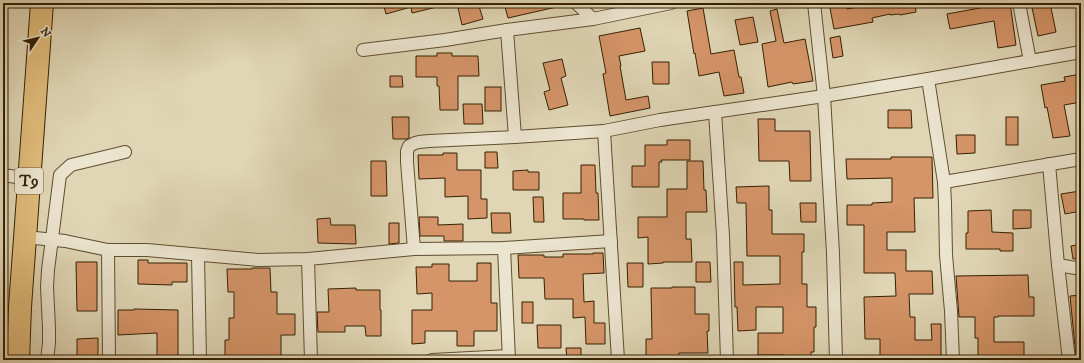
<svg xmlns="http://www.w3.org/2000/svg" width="1084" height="363" font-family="'IM FELL DW Pica',serif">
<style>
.building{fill:#d59569;stroke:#342002}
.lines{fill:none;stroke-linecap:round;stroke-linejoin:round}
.street-casing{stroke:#5f4e2f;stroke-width:14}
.highway-casing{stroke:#342002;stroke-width:24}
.street{stroke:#ebe4cf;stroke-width:12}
.highway{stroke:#e0bb7a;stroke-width:22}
.labels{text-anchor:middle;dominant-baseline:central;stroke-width:3.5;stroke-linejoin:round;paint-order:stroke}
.shield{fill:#ebe4cf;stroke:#6b5b40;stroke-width:1}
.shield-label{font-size:15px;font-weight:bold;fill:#342002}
</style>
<rect width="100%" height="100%" fill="#e0d6b5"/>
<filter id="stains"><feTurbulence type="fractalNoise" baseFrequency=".005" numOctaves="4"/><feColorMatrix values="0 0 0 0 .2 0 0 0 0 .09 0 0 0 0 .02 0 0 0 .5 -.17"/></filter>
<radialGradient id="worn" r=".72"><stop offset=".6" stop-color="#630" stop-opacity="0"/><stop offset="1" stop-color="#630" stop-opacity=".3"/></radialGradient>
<g class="building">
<polygon points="383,3 441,3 441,6 412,13 411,7 386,14"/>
<polygon points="478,3 483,19 462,25 458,8"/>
<polygon points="504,3 561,3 561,6 508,18"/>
<polygon points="829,3 845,3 847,9 874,4 873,3 915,3 916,12 900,15 899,14 890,15 890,14 872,18 873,22 834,29"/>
<polygon points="1007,3 1010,3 1016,45 998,48 994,21 950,29 947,14"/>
<polygon points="1031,3 1050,3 1056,32 1038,36"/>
<polygon points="703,8 711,54 734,50 739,77 741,77 744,93 724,96 719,72 699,76 695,53 694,54 687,11"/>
<polygon points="777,9 784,43 805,39 813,81 793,84 792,82 768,87 762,44 776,41 770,11"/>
<polygon points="753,17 758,42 740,45 735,20"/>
<polygon points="640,28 645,51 619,56 621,66 620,66 626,100 648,96 650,108 610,116 603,74 606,73 599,36"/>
<polygon points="840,36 843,56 833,58 830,38"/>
<polygon points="437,53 452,53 452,56 478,56 479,76 458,76 458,110 440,110 439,86 437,86 437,77 416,77 416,56 437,56"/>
<polygon points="562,59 566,76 561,78 568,105 549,110 544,92 550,90 543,63"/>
<polygon points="652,62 669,62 669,84 653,84"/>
<polygon points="1081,74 1081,102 1064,105 1070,136 1053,138 1047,107 1045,108 1041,85 1065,81 1064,77"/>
<polygon points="390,76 402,76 403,87 390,87"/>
<rect x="485" y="87" width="16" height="24"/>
<polygon points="463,104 482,104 483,124 464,124"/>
<polygon points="888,110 911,110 912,128 888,128"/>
<polygon points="392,117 409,117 409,138 407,139 393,139"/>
<rect x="1006" y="117" width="12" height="28"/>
<polygon points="758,119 775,119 775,131 810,131 811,181 790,181 789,161 759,161"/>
<polygon points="956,135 975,135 975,153 957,154"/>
<polygon points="667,140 690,140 690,160 661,160 662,162 659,162 659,187 632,187 632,166 645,166 645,145 667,145"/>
<polygon points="485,152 497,152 498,168 485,168"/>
<polygon points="443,153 457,153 457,170 481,170 481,199 487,199 487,218 468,219 468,196 445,197 445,178 419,179 418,155 443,155"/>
<polygon points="891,157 932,157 933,198 914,198 915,232 887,232 887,250 906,250 906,271 932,271 933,294 909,294 910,317 915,317 915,340 932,340 931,324 941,324 941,360 880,360 880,339 865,339 864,297 896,296 895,273 864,273 864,225 847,225 847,205 872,205 872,203 892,202 892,178 847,179 846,159 891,159"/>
<polygon points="371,161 386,161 387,196 371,196"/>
<polygon points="687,161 703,161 704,190 706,190 707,212 686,212 686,239 691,239 692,262 663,262 663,263 648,264 648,237 638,238 638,217 667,217 667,189 687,189"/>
<polygon points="581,165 595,165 596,193 598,193 599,220 584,220 584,219 563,219 563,193 581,193"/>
<polygon points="528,170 528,172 539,172 539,190 513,190 513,171"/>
<polygon points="769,186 769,210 772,210 772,234 804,234 804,252 802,252 802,284 807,284 807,307 816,307 816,327 814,327 814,352 811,352 811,360 784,360 784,355 758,355 758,333 783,333 783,307 756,307 756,330 738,331 737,307 735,307 734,262 743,262 743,285 780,284 780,256 747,256 746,203 737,203 736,187"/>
<polygon points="1080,191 1081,197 1081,211 1065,214 1061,194"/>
<polygon points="533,197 543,197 544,222 534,222"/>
<polygon points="800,203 816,203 816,222 801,222"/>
<polygon points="991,210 992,232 1013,233 1013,251 1000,251 1000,249 966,249 966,233 968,233 968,211"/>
<polygon points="1013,210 1031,210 1031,228 1013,229"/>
<polygon points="491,213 510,213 511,233 492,233"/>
<polygon points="419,217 438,217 438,225 463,224 463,241 444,241 444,236 420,236"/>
<polygon points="330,218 331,225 355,225 356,244 318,243 317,219"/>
<polygon points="389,223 399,223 399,243 389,244"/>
<polygon points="1081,244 1081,258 1073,259 1071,246"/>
<polygon points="593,253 603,253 604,273 583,274 584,302 594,301 594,323 605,323 605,344 586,344 585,317 573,318 573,299 545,299 544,278 519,278 518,255 544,255 544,257 563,257 563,254 593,254"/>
<polygon points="138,260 148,260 148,263 187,263 187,282 172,282 172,285 138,284"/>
<polygon points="76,262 97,262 97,311 77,311"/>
<polygon points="696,262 710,262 711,282 696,282"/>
<polygon points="477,263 491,263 491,303 497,303 497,331 474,331 474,346 457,346 457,331 425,331 425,343 412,344 412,310 432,310 432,293 417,294 416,267 432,267 432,264 449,264 449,281 477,281"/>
<polygon points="627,263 643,263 643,287 628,287"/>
<polygon points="252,268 270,268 271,292 277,292 277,314 295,314 295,335 281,335 281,358 225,359 225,340 229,340 229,318 234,318 234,292 228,292 227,269 252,269"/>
<polygon points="1028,275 1029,297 1034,297 1034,316 998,316 998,317 994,317 994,342 1024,342 1024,360 978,360 978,338 975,338 975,317 959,317 956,276"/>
<polygon points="672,287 695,287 695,314 709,314 709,331 707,331 708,353 679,353 679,357 646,358 646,339 652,339 651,288 672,288"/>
<polygon points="356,288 356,290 380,290 380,310 381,310 381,336 366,336 365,326 345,326 345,332 318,332 317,312 329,312 328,289"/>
<polygon points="1081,295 1081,356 1076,356 1070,296"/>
<rect x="522" y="302" width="11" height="21"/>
<polygon points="134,309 178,310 178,356 157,356 157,333 118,335 118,310 134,310"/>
<polygon points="537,325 561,325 561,348 538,348"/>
<polygon points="98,338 98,360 77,360 77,339"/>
<polygon points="566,348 581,348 581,360 567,360"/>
</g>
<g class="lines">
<g class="street-casing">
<g id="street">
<polyline points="576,3 593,19"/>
<polyline points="814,3 824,96 833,253 836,360"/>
<polyline points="1019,3 1030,61"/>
<polyline points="507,30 515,137"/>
<polyline points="363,50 445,40 507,30 593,19 671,3"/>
<polyline points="928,79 944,182 945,204 946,255 951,311 953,360"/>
<polyline points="715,112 723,236 727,360"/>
<polyline points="604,131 618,360"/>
<polyline points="1049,164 1058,265 1069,360"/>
<polyline points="3,175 30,179"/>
<polyline points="944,182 1081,159"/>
<polyline points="25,237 65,241 108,250 147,250 258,260 308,259 414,249 504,248 611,241"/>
<polyline points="504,248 509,360"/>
<polyline points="414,249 407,162 407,151 409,146 415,143 419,142 429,141 515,137 604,131 660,120 824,96 928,79 1081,52"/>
<polyline points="108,250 109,360"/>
<polyline points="198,255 200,360"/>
<polyline points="308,259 311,360"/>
<polyline points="1058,265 1081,269"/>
<polyline points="47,360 49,343 49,328 47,287 48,270 60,175 71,165 125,152"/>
<polyline points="432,360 509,356"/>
</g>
</g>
<g class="highway-casing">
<polyline id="highway" points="18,360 20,307 42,3"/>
</g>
<use href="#street" class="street"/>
<use href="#highway" class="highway"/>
</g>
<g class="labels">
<rect class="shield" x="15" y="168" width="28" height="26" rx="3"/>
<g class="shield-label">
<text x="29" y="181">T9</text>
</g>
</g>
<rect width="1084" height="363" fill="none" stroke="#e0d6b5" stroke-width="16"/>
<rect x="4" y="4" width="1076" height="355" fill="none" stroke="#342002" stroke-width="2"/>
<rect x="8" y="8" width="1068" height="347" fill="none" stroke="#342002"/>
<g transform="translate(38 38) rotate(55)" stroke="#ebe4cf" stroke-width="3" paint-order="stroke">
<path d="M0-3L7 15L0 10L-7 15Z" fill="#342002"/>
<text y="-6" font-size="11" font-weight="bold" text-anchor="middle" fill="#342002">N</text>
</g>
<rect width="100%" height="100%" filter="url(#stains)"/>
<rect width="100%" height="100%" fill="url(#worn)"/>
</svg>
